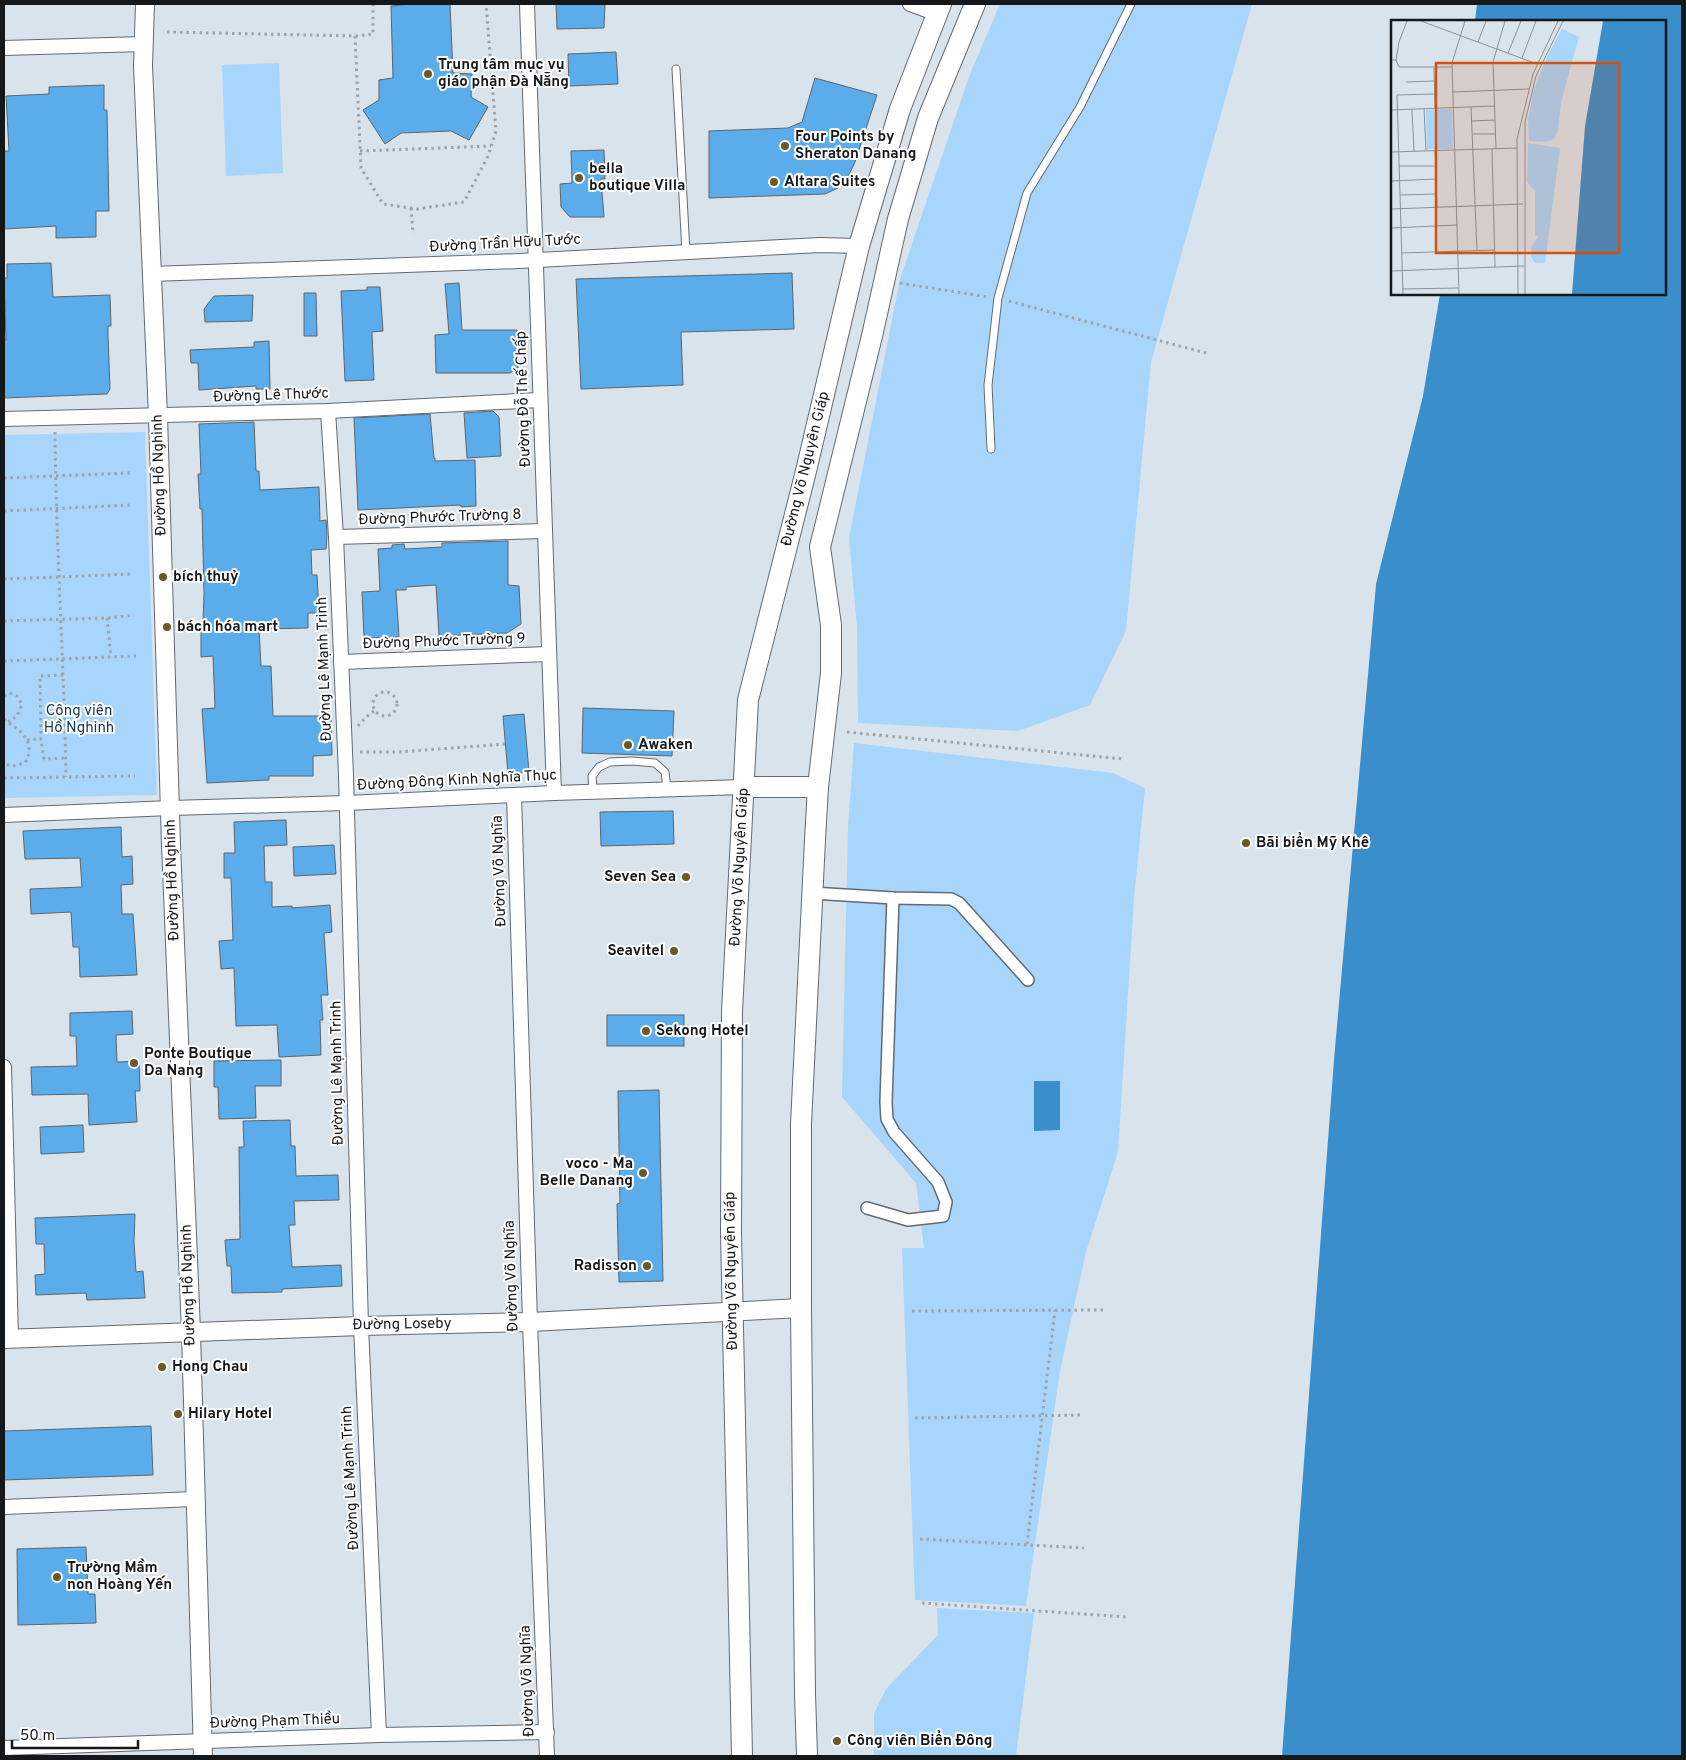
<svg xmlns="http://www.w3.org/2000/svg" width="1686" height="1760" font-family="Overpass,sans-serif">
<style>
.green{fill:#a8d5fb}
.water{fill:#3a8ecb}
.building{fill:#5aaceb;stroke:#5c656c}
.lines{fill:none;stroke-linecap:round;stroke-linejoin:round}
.service-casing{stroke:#626a72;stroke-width:9}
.pedestrian-casing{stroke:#626a72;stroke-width:14}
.minor-casing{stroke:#626a72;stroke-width:16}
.tertiary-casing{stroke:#626a72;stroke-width:20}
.secondary-casing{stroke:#626a72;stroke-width:22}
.path{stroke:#9ca4ab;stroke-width:3;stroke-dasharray:2.5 4;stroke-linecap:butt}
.service{stroke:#fff;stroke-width:7}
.pedestrian{stroke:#fff;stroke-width:11}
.minor{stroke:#fff;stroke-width:14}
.tertiary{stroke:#fff;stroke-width:18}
.secondary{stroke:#fff;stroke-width:20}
.poi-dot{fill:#685a27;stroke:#fff;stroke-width:2}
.labels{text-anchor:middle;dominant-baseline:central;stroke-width:4;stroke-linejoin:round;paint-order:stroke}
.poi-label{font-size:15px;font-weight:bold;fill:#15181b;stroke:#fff;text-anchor:start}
.street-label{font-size:15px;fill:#15181b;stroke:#fff}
.park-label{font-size:15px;fill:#153751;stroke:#fff}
.inset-road{fill:none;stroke:#8b9298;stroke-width:1}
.view{fill:#d3520e;fill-opacity:0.15;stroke:#d3520e;stroke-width:2.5}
.inset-edge{fill:none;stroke:#15181b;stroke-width:2.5}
</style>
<rect width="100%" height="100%" fill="#d9e3eb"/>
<g class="green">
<polygon points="1000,4 1252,4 1151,362 1126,631 1090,705 1018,731 858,723 857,627 849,538 900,279 970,74"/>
<polygon points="279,63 283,173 226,176 222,65"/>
<polygon points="145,432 157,795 4,798 4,435"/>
<polygon points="854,743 1113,773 1145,788 1134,898 1118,1152 1086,1252 1060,1371 1026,1606 915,1600 902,1248 924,1248 916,1183 842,1097 848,828"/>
<polygon points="937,1608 1034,1613 1016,1756 874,1756 874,1714 886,1689 938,1635"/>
</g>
<g class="water">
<polygon points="1477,4 1682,4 1682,1756 1282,1756 1334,1060 1376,584 1423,396 1440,294 1665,294 1665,21 1475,21"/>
<polygon points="1034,1081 1060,1081 1060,1130 1034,1131"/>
</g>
<g class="building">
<polygon points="411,4 450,4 453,73 472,74 471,97 488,107 469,140 451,131 401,133 385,144 363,110 379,100 379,80 393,78 391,6"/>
<polygon points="556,4 605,4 604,28 557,29"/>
<polygon points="616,52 618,84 569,86 568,54"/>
<polygon points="815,78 877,95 855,162 848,177 838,188 825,194 709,198 709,131 788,128 802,122"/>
<polygon points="104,85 104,110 107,110 109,211 96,211 96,237 56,238 56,226 4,229 4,151 9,151 6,96 49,94 49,87"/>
<polygon points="604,150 605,179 601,179 604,217 570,217 561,207 560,184 572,183 571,151"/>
<polygon points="51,263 53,297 110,295 111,326 108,326 108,335 110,389 107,394 4,398 4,340 6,340 4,278 7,278 7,264"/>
<polygon points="792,273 794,329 681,332 683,385 581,389 576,279"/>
<polygon points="459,283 462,330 517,330 518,368 510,373 436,373 435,335 449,334 445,284"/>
<polygon points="367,287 380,287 383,331 372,332 374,380 345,381 341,291 367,290"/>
<polygon points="304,293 316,293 317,336 304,336"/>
<polygon points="253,295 252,321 205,322 204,309 214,296"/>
<polygon points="269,341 270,389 256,389 256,386 199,390 198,363 191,363 190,350 254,347 254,342"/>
<polygon points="493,411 499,417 501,456 467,458 464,413"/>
<polygon points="430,414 434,458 435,458 435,461 475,460 476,506 461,507 461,505 358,510 354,418"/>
<polygon points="254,422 256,471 259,471 260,490 319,487 320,521 326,520 327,534 326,549 311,550 312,575 317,575 319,613 308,613 308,628 259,629 261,666 271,666 273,716 331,716 332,755 313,756 313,776 269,776 269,780 207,783 202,709 215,708 213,656 201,657 201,622 203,622 204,593 202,509 200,509 198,474 201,474 199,424"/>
<polygon points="508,541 508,585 519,586 521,624 507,633 439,636 436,585 406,587 406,590 396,590 399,637 364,638 362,592 380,591 378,549 392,548 392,545 404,544 405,549 442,547 442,543"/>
<polygon points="583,708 674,711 672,756 582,753"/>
<polygon points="524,714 529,772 508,774 503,716"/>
<polygon points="673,811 674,844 601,846 600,812"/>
<polygon points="286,820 287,845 264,846 265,882 272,882 272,907 292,906 292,908 330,905 332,932 324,933 328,995 321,995 323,1020 320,1020 321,1055 279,1057 277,1025 236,1026 234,968 221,969 219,941 233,940 231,878 224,878 224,853 235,853 234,822"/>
<polygon points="121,827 122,857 132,856 133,884 121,885 122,914 133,914 137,975 80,977 79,947 73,947 71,912 31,914 30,889 82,887 80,858 25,859 23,831"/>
<polygon points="334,845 336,874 294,876 293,847"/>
<polygon points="132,1011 133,1034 116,1035 117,1062 139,1061 140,1091 135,1091 137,1122 89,1125 88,1094 32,1095 31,1067 77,1066 76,1036 70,1036 70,1013"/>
<rect x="607" y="1015" width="77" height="31"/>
<polygon points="281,1060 281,1086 255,1086 256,1118 219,1119 218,1087 214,1087 214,1061"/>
<polygon points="659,1090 663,1281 619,1282 617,1204 620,1203 618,1091"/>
<polygon points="290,1120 291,1146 295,1146 296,1176 338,1175 339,1200 294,1201 295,1225 289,1225 292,1267 341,1265 342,1286 282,1289 282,1292 232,1293 231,1266 227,1266 225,1240 240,1239 239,1147 244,1147 243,1121"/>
<polygon points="83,1125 84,1152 41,1154 40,1127"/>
<polygon points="135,1214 134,1242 136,1272 143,1271 145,1298 87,1300 86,1293 36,1295 35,1275 45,1274 44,1244 36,1244 35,1218"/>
<polygon points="151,1426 153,1475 4,1480 4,1431"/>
<polygon points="86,1547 88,1594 95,1594 96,1623 18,1625 17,1549"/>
</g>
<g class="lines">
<g class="service-casing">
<g id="service">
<polyline points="676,69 686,252"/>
<polyline points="991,449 988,385 998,298 1027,193 1080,107 1131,4"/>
<polyline points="593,791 592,776 599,767 610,762 632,761 655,763 665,772 667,789"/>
</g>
</g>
<g class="pedestrian-casing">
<g id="pedestrian">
<polyline points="812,893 893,898 951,899 959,903 1028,980"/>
<polyline points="867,1208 908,1220 943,1216 946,1202 938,1182 894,1132 887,1119 886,1102 893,898"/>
</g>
</g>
<g class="minor-casing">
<g id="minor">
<polyline points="527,4 554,793"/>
<polyline points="910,4 937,14"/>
<polyline points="4,48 144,44"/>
<polyline points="152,274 519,261 820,245 859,246"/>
<polyline points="328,411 336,537 346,775 361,1326 379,1735"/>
<polyline points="4,419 328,411 539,400"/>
<polyline points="336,537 545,531"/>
<polyline points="341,662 548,654"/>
<polyline points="514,795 530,1322 547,1756"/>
<polyline points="4,815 171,808 347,803 554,793 744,787"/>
<polyline points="4,1067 11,1339"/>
<polyline points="4,1507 194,1499"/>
<polyline points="4,1748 379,1735 547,1732"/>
</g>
</g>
<g class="tertiary-casing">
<g id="tertiary">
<polyline points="145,4 143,66 158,416 171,845 191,1332 203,1756"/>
<polyline points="4,1339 361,1326 530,1322 801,1308"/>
</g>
</g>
<g class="secondary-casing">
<g id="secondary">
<polyline points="744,787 818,787"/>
<polyline points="742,1756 731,1232 732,1012 748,700 806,471 859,246 900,109 941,4"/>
<polyline points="807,1756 805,1694 801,1308 801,1124 815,840 818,787 831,673 831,625 820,547 872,336 898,219 928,118 975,4"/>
</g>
</g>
<g class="path">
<polyline points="167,32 355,36 373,34 373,4"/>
<polyline points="355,36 361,168 383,204 417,209 464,202 488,156 496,131 486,4"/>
<polyline points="360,151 491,146"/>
<polyline points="411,208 413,234"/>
<polyline points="900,283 988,297"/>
<polyline points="1009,301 1210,354"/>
<path d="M55 432C56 547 64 662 66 777"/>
<polyline points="4,478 130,473"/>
<polyline points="4,511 131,505"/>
<polyline points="4,579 133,574"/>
<polyline points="107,618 111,657"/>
<polyline points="4,621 107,618 134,615"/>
<polyline points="4,661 136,656"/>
<polyline points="63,675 40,676 41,739 44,759 66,758"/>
<circle cx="385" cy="704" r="12"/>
<polyline points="4,696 9,693 17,696 22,704 17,716 8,722"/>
<path d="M4 719C20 731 37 741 25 763L13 766 4 764"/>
<polyline points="358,726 365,718 374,711"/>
<polyline points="847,732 1123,759"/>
<polyline points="27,740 41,739"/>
<polyline points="360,752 399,752 505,744"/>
<polyline points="4,778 135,776"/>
<polyline points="912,1311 1103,1310"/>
<polyline points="915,1418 1084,1415"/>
<polyline points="920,1539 1084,1548"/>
<polyline points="1027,1544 1055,1310"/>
<polyline points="922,1603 1127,1617"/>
</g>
<use href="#service" class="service"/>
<use href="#pedestrian" class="pedestrian"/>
<use href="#minor" class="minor"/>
<use href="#tertiary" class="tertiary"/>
<use href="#secondary" class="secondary"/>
</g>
<g class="poi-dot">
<circle cx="428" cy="74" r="5"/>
<circle cx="785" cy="146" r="5"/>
<circle cx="579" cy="178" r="5"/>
<circle cx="774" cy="182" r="5"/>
<circle cx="163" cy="577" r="5"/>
<circle cx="167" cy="627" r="5"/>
<circle cx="628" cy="745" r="5"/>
<circle cx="1246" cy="843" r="5"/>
<circle cx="686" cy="877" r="5"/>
<circle cx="674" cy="951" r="5"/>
<circle cx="646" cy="1031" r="5"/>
<circle cx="134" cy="1063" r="5"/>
<circle cx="643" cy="1173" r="5"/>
<circle cx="647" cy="1266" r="5"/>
<circle cx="162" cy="1367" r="5"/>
<circle cx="178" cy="1414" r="5"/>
<circle cx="57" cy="1577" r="5"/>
<circle cx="837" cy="1741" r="5"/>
</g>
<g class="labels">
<g class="poi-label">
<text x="438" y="65">Trung tâm mục vụ<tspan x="438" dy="17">giáo phận Đà Nẵng</tspan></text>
<text x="795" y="137">Four Points by<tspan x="795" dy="17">Sheraton Danang</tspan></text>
<text x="589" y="169">bella<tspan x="589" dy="17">boutique Villa</tspan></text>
<text x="784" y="182">Altara Suites</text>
<text x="173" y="577">bích thuỷ</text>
<text x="177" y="627">bách hóa mart</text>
<text x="638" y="745">Awaken</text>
<text x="1256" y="843">Bãi biển Mỹ Khê</text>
<text x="676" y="877" text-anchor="end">Seven Sea</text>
<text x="664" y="951" text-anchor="end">Seavitel</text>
<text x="656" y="1031">Sekong Hotel</text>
<text x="144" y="1054">Ponte Boutique<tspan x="144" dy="17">Da Nang</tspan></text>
<text x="633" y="1164" text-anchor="end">voco - Ma<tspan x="633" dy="17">Belle Danang</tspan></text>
<text x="637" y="1266" text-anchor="end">Radisson</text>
<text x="172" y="1367">Hong Chau</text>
<text x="188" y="1414">Hilary Hotel</text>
<text x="67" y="1568">Trường Mầm<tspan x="67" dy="17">non Hoàng Yến</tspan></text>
<text x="847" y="1741">Công viên Biển Đông</text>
</g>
<g class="street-label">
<text transform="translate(505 244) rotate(-3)">Đường Trần Hữu Tước</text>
<text transform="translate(271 396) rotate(-2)">Đường Lê Thước</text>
<text transform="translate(524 399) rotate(-92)">Đường Đỗ Thế Chấp</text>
<text transform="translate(806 469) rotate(-76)">Đường Võ Nguyên Giáp</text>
<text transform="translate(160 475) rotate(-92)">Đường Hồ Nghinh</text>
<text transform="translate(440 518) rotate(-2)">Đường Phước Trường 8</text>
<text transform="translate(444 642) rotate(-2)">Đường Phước Trường 9</text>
<text transform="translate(325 669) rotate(-92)">Đường Lê Mạnh Trinh</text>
<text transform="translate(457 781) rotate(-3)">Đường Đông Kinh Nghĩa Thục</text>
<text transform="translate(740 867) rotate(-87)">Đường Võ Nguyên Giáp</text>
<text transform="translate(500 871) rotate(-92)">Đường Võ Nghĩa</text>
<text transform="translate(173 880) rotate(-92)">Đường Hồ Nghinh</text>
<text transform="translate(338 1073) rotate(-91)">Đường Lê Mạnh Trinh</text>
<text transform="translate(732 1271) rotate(-91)">Đường Võ Nguyên Giáp</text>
<text transform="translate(512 1276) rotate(-92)">Đường Võ Nghĩa</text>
<text transform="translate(189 1285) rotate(-92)">Đường Hồ Nghinh</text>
<text transform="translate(402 1325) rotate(-1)">Đường Loseby</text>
<text transform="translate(351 1478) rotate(-93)">Đường Lê Mạnh Trinh</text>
<text transform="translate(528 1681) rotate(-92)">Đường Võ Nghĩa</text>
<text transform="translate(275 1722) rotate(-2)">Đường Phạm Thiều</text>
</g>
<g class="park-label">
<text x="79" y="711">Công viên<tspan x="79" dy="17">Hồ Nghinh</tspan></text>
</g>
</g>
<g transform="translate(1391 20)">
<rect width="275" height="275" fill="#d9e3eb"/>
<path d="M171 9 188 17 170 82 167 111 163 119 155 122 138 121 137 101 142 73 156 37ZM61 89 62 129H36L35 90ZM137 123 169 128 154 243H144L140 237V228L147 216H144V171L136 162Z" fill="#a8d5fb"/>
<path d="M212 1H275V274H181L194 106Z" fill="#3a8ecb"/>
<path class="inset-road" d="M30 1 146 44M87 22 95 1M117 33 130 1M131 38 145 1M0 40H5L8 47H61M5 40 8 22 16 1M43 48 44 88M15 62 43 61M61 72 138 69M80 87 86 231M33 88 35 131M21 89 23 132M0 90 103 86M81 101 104 100M82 114H104M101 129 104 247M105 129 102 42 114 1M44 131 46 188M0 132 126 128M8 146H44M0 161 45 159M9 175 46 174M0 189 132 184M0 208 66 205M11 233 104 230M0 251 133 246M11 269 67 268M12 274 6 75 43 74M68 274 61 43 74 1M127 274 126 119 142 54 167 1M134 274V102L145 56 172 1"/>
<path class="view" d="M45 43H228V233H45Z"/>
<rect width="275" height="275" class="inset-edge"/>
</g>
<rect width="1686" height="1760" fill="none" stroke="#15181b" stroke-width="10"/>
<path d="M12 1740v8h126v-8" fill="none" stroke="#15181b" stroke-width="2.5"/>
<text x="20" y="1740" font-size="15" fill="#15181b" stroke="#ffffff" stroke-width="4" paint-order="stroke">50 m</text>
</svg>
